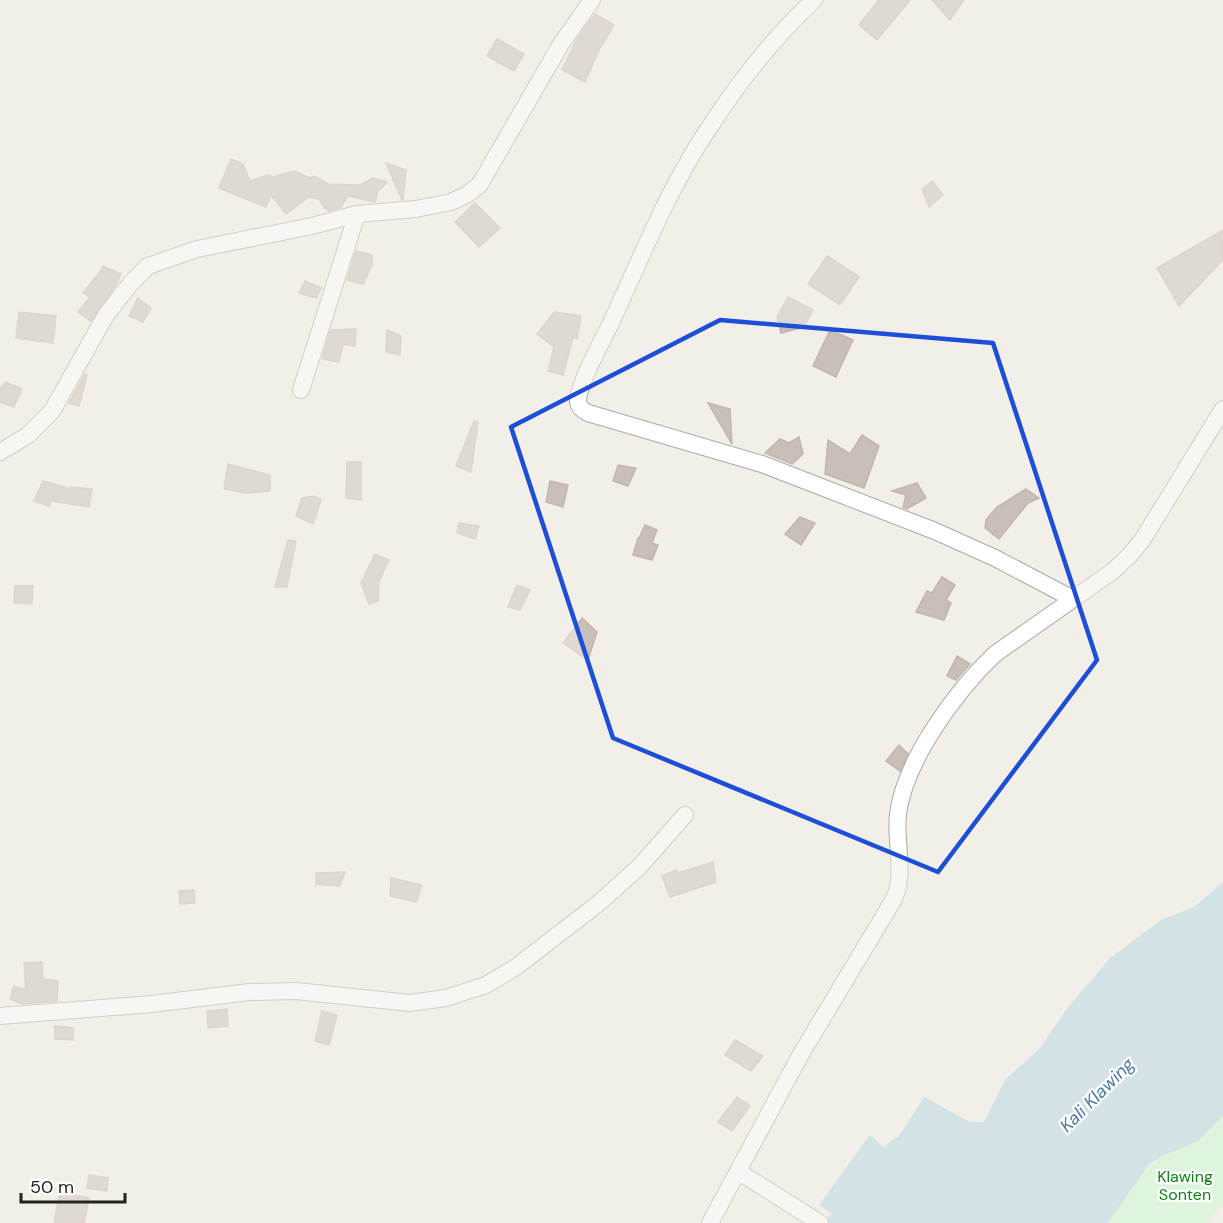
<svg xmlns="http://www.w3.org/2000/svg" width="1223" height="1223" font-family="'DM Sans',sans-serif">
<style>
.park{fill:#c8facc}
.water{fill:#aad3df}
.building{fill:#c7bfb8;stroke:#c4b6ab;stroke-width:1.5}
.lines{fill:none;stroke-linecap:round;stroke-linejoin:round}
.minor-casing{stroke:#a9a9a9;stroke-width:18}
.minor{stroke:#fff;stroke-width:16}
.marked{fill:none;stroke:#1d4ed8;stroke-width:4.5;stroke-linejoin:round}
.labels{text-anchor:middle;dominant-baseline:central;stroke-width:4.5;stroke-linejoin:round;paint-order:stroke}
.park-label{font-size:16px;fill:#0c8416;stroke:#fff}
.water-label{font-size:18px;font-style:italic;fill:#4a7aab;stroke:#fff}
</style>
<rect width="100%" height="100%" fill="#f2efe9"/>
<polygon class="park" points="1223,1116 1223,1204 1206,1223 1108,1223 1149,1164 1166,1154 1197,1142"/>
<polygon class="water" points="1223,882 1223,1116 1197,1142 1166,1154 1149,1164 1108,1223 822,1223 832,1214 819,1205 870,1135 883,1147 899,1136 924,1097 970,1122 984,1122 1005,1080 1040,1048 1066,1010 1110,958 1161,920 1194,907"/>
<g class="building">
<polygon points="879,0 910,0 877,40 859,25"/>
<polygon points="932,0 964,0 950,20"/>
<polygon points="595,14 614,25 600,48 585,82 562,70 576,41"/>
<polygon points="497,39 524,54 514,71 487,56"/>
<polygon points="231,159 243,164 250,181 268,175 273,177 294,171 310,178 314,176 328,184 360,185 373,178 387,182 378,191 375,202 348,196 341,207 329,211 324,208 319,199 309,197 286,214 271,195 266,207 219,188"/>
<polygon points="386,163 406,170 403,200 402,200"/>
<polygon points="932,181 943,195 929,207 922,189"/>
<polygon points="475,203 500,228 479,247 455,222"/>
<polygon points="1223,230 1223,260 1179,306 1157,268"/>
<polygon points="356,251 372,255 372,265 363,284 347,280"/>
<polygon points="827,256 859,277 840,305 808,284"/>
<polygon points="103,266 121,274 116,285 91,321 78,312 90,297 83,293 100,272"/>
<polygon points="305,281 321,288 316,298 299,293"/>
<polygon points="788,297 813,310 804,327 781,333 777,317"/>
<polygon points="138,298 151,308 143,322 129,316"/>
<polygon points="19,312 56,316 53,343 16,338"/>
<polygon points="554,312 581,316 577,339 573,337 563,375 548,371 554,347 537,334"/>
<polygon points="356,329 355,346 343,344 339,362 322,359 331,330"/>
<polygon points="387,330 401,336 400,355 386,352"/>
<polygon points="830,330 853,340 836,377 813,366"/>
<polygon points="85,374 87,375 79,406 69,403"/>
<polygon points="5,382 22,389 14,407 0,402 0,390"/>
<polygon points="708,403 730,409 732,444"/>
<polygon points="474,421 478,422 471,472 456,466"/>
<polygon points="862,435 879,446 864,488 825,474 828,440 850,454"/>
<polygon points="799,437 803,454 792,464 765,453 780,439 789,443"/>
<polygon points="347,462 361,462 361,500 346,498"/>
<polygon points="228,464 270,475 270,491 246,493 224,489"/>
<polygon points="618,465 636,468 628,486 613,481"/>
<polygon points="43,481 71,489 71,487 92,489 89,507 51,501 49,506 34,501"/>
<polygon points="550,481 568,485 563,507 546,502"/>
<polygon points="917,483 926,498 907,509 903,507 906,495 892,491"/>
<polygon points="1026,489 1039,498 1028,503 999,539 985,528 986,520 997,507"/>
<polygon points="314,496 321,500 313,524 296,516 302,498"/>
<polygon points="800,517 815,523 801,545 785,534"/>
<polygon points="459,523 479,526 475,539 457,533"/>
<polygon points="645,525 657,530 652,543 658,545 652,560 633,555 638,538 639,538"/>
<polygon points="288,540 296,541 287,587 275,587"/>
<polygon points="375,554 389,560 379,581 378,601 369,604 361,583"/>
<polygon points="942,577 955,585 946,600 951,603 944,620 916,612 927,591 932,593"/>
<polygon points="517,585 530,590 520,610 508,607"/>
<polygon points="15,586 33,586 32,604 14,603"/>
<polygon points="582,618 597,632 588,660 563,643"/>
<polygon points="957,656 970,664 956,680 947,676"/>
<polygon points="899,745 908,754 900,771 886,761"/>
<polygon points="713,862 716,882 670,897 662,876 676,870 678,873"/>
<polygon points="345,872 340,886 316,884 316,873"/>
<polygon points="391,878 422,885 416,902 390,896"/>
<polygon points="194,890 195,903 180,904 179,891"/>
<polygon points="42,962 43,979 58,981 57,1001 23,1004 10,999 14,986 26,990 24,963"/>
<polygon points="227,1009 228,1026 208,1028 207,1011"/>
<polygon points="322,1011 337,1015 329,1045 315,1041"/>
<polygon points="55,1026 73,1028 73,1040 55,1039"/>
<polygon points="735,1040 763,1056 751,1071 725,1055"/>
<polygon points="737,1097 750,1106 732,1131 718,1122"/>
<polygon points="89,1175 108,1178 107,1191 87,1188"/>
<polygon points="60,1192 89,1198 84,1223 54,1223"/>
</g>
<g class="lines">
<g class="minor-casing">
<g id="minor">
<path d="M814 0C775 36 742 78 713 122 670 184 642 256 610 325 602 341 579 383 578 400 578 407 582 410 588 413L762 464 935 531 995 558 1073 599"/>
<polyline points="301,390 357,214"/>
<polyline points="0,452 28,435 52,411 106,315 131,283 148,266 197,249 312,226 357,214 416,209 451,202 468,194 480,184 561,44 592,0"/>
<polyline points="0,1016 152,1004 249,992 296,991 410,1003 446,998 486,985 516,967 599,903 640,866 685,815"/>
<polyline points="739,1172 820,1223"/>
<path d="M710 1223 801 1054 891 904C894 899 897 893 898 887 903 863 895 838 898 814 905 760 956 691 995 654L1113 571 1130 555 1143 539 1223 409"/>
</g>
</g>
<use href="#minor" class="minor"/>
</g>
<path d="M0 0H1223V1223H0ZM720 320 993 343 1097 660 938 872 613 738 511 427Z" fill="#f2efe9" fill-opacity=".55" fill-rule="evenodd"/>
<path class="marked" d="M720 320 993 343 1097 660 938 872 613 738 511 427Z"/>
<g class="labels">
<g class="park-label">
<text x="1185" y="1176">Klawing<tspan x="1185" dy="18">Sonten</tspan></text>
</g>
<g class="water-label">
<text transform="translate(1097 1095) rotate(-45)">Kali Klawing</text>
</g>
</g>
<path d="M21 1193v9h104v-9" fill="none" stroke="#222222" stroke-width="3"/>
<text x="30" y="1193" font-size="18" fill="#222222" stroke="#ffffff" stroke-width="4.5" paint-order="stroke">50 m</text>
</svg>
